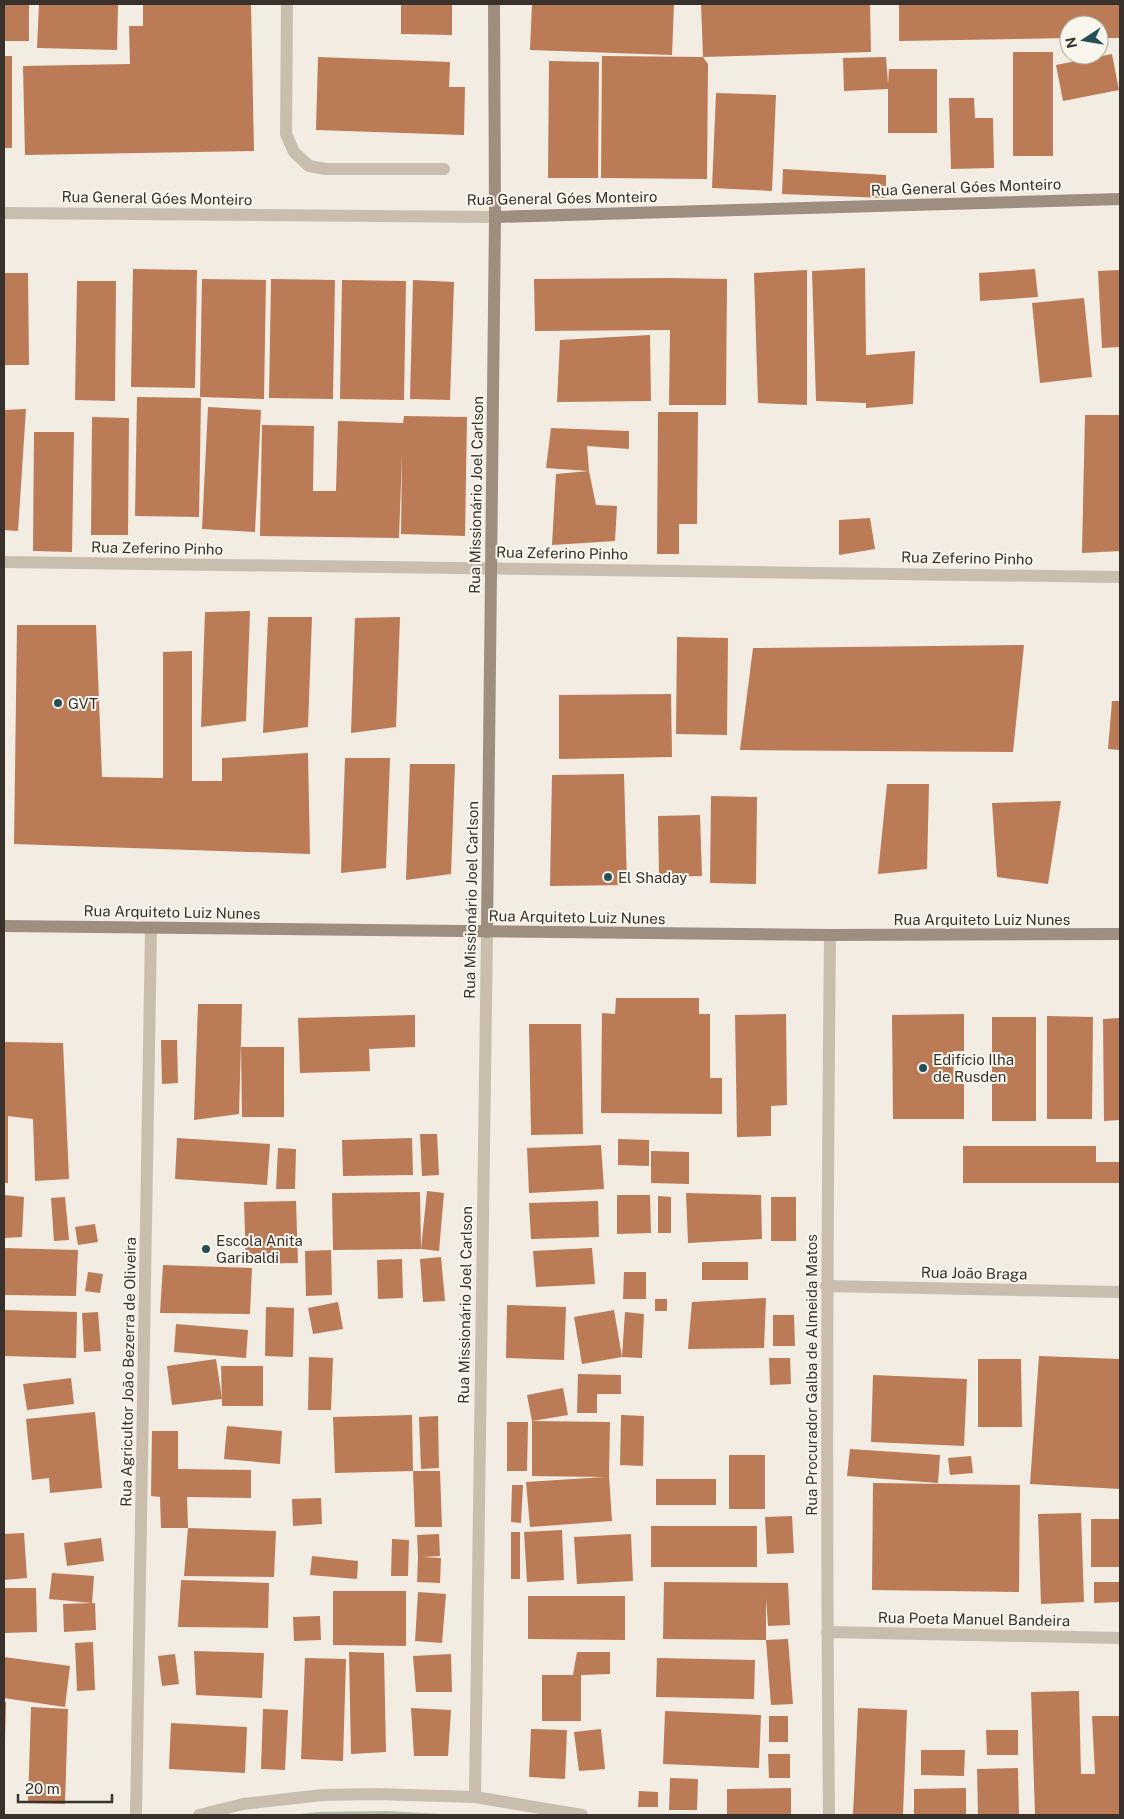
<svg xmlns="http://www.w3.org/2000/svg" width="1124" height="1819" font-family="'Public Sans',sans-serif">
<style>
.green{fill:#b3c0a3}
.building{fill:#bb7b56}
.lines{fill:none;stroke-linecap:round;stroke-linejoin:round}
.lane{stroke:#c9beae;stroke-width:12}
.street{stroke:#c9beae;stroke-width:12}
.secondary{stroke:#9d8e80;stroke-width:12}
.poi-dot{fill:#254e57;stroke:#f9f6ee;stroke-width:2}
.labels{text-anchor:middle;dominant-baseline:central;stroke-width:4;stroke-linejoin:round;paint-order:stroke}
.street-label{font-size:15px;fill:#39312c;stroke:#f9f6ee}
.poi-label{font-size:15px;fill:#39312c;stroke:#f9f6ee;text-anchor:start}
</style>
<rect width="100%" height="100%" fill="#f2ece2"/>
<polygon class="green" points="387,1811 460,1815 291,1815 317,1812"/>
<g class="building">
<rect x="4" y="4" width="25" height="37"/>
<polygon points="39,4 118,4 117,50 37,48"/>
<polygon points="143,4 251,4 254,151 25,155 23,66 130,64 129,26 143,26"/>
<polygon points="401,4 452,4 452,35 401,34"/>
<polygon points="532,4 674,4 672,55 530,50"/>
<polygon points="701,4 870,4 871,52 703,57"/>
<polygon points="899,4 1120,4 1120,38 1099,38 1099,25 1069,25 1069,38 899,41"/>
<rect x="1013" y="52" width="40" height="104"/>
<polygon points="1112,54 1119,90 1063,101 1056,65"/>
<rect x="4" y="56" width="8" height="92"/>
<polygon points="602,56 703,57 708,64 707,179 601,178"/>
<polygon points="318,57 450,62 449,87 465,87 464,135 316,130"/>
<polygon points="886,57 888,84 889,69 937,69 937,133 888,133 888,89 844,91 843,58"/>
<polygon points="549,61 599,62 598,178 548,178"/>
<polygon points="716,93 776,95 772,191 712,188"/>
<polygon points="949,98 974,98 975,118 993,118 994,168 951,169"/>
<polygon points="783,169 886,175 886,198 782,194"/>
<polygon points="865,268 866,355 915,351 913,404 866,408 866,403 816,401 812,271"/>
<polygon points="133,269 197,270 195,388 131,387"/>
<polygon points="1035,269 1038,297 980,301 979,273"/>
<polygon points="807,270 807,405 758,403 754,273"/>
<polygon points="1120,270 1120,347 1102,348 1098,271"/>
<polygon points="4,273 28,273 29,365 4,365"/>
<polygon points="670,278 727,279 726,405 669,405 670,330 535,331 534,279"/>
<polygon points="202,279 266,280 264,399 200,397"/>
<polygon points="271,279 335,280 333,399 269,398"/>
<polygon points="342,280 406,281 404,400 340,399"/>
<polygon points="413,280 454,282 450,400 410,399"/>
<polygon points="77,281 116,281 115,401 75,400"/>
<polygon points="1084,298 1092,377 1040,383 1032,303"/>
<polygon points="650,335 651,401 557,402 560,340"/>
<polygon points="137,397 201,398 199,517 135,516"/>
<polygon points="208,407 261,410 255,532 202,529"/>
<polygon points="26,409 18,531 4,530 4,410"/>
<polygon points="658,412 698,412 697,524 679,524 679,554 657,554"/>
<polygon points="1085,415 1120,415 1120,551 1082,553"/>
<polygon points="404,416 467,417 465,536 401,534 402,455 399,538 260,536 262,425 314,426 313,491 336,491 338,421 403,423"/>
<polygon points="92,417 129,418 128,535 91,535"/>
<polygon points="551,428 629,431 629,449 587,446 589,471 546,468"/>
<polygon points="34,432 74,432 72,552 33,551"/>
<polygon points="589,471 596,505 617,506 615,541 552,545 556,474"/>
<polygon points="870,518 875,549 839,555 839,520"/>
<polygon points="250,611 246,721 201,727 205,612"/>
<polygon points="268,617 312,617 308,727 263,733"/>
<polygon points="400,617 396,727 351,733 355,618"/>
<polygon points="17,625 96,625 102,777 163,778 163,652 192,651 192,781 222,781 222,758 308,753 310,854 14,844"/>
<polygon points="677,637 728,638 727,735 676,734"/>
<polygon points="1024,645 1013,752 740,750 753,648"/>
<polygon points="671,694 672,757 559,759 559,695"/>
<polygon points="1112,701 1120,701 1120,750 1108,749"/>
<polygon points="345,758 390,758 386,868 341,873"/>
<polygon points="410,764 455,764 451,874 406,880"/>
<polygon points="624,774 627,885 550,886 552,775"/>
<polygon points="887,784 929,784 927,869 878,874"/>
<polygon points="711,796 757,797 756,884 710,883"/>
<polygon points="1061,801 1048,884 997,877 992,803"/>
<polygon points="700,815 702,876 659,877 658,816"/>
<polygon points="616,998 699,998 699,1014 710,1014 710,1078 722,1078 722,1114 601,1113 602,1013 615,1014"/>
<polygon points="198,1004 242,1004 239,1114 194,1120"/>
<polygon points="786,1014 787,1105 771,1106 771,1136 737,1137 735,1015"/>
<polygon points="964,1014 964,1051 953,1051 954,1084 964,1084 964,1119 893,1119 892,1015"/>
<polygon points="415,1015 415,1047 369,1049 370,1071 300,1073 298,1018"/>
<polygon points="1047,1016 1093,1017 1092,1119 1047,1119"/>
<rect x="992" y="1017" width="44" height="104"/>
<polygon points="1120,1018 1120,1120 1104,1121 1103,1019"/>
<polygon points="529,1024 581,1024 583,1134 531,1135"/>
<polygon points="161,1040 177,1040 178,1083 162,1084"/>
<polygon points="4,1042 63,1043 69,1179 35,1181 33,1119 8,1116 8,1183 4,1183"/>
<polygon points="241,1047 284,1047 284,1117 242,1117"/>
<polygon points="420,1134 437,1134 439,1175 422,1176"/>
<polygon points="177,1138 270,1144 267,1185 175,1179"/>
<polygon points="412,1138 413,1175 343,1176 342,1140"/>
<polygon points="618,1139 649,1140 649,1166 618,1165"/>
<polygon points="601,1145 604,1189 529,1193 527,1148"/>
<polygon points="963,1146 1096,1146 1096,1162 1120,1162 1120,1183 963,1183"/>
<polygon points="278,1148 296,1149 295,1189 276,1189"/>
<polygon points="651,1151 689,1152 689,1184 651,1183"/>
<polygon points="427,1191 444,1193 439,1251 421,1249"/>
<polygon points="420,1192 421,1249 333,1250 332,1193"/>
<polygon points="686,1193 761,1195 762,1239 688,1243"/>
<polygon points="4,1195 24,1197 22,1237 4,1238"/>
<polygon points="617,1195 650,1195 651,1233 617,1234"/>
<polygon points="658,1196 671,1197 671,1233 658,1233"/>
<polygon points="65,1197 69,1240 54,1241 51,1198"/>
<rect x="771" y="1197" width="25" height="44"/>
<polygon points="296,1201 298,1263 246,1264 244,1202"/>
<polygon points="598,1201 599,1237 531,1239 529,1203"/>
<polygon points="95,1224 98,1242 78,1245 75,1227"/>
<polygon points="4,1248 78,1250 76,1296 4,1295"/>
<polygon points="592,1248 595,1284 536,1287 533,1251"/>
<polygon points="331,1250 332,1295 306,1296 305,1251"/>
<polygon points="441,1257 445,1301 423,1302 420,1259"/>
<polygon points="402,1259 403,1298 378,1299 377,1260"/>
<rect x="702" y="1262" width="46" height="18"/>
<polygon points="163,1265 252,1268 250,1314 160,1313"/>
<polygon points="88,1272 103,1274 100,1293 85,1291"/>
<polygon points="624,1272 646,1272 646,1299 623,1299"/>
<polygon points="766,1298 764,1348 688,1349 692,1302"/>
<rect x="655" y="1299" width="12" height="12"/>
<polygon points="338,1302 343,1329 313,1334 308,1308"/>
<polygon points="507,1305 566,1307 564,1360 506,1358"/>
<polygon points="266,1307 294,1308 293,1357 265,1356"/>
<polygon points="4,1310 77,1312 76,1358 4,1356"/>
<polygon points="614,1310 622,1357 582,1364 574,1317"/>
<polygon points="98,1312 101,1351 84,1352 82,1313"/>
<polygon points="625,1312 644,1314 642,1358 622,1357"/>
<polygon points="773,1315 794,1315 795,1346 773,1346"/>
<polygon points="176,1324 248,1330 246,1358 174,1352"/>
<polygon points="1039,1356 1120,1359 1120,1489 1030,1484"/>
<polygon points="309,1357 333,1358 331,1410 308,1410"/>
<polygon points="769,1358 790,1358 791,1384 770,1385"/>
<polygon points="216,1359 222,1399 172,1405 167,1366"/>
<polygon points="978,1359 1021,1359 1022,1427 978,1427"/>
<polygon points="221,1366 263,1366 263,1406 222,1406"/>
<polygon points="578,1374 621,1375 621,1394 597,1394 597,1413 577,1413"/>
<polygon points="873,1375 967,1379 964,1446 871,1442"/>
<polygon points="71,1378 74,1404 27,1410 23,1384"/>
<polygon points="563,1388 568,1415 532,1421 610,1422 609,1476 612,1521 530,1527 526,1482 605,1477 532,1476 532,1421 527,1395"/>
<polygon points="95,1412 102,1488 50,1493 49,1478 32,1480 26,1419"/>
<polygon points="412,1415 413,1471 440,1471 442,1527 415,1527 413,1471 335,1473 333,1417"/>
<polygon points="621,1415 644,1416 643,1466 620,1465"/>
<polygon points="438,1416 439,1468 421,1469 419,1417"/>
<polygon points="507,1422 528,1422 527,1471 507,1471"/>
<polygon points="227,1426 282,1431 280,1464 224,1459"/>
<polygon points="152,1431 178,1431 178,1469 251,1470 251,1498 187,1497 188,1528 276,1531 274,1577 184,1576 188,1528 161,1528 160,1497 151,1496"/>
<polygon points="850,1449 940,1455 938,1483 847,1476"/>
<rect x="729" y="1455" width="36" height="54"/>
<polygon points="971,1456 973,1473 950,1475 948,1458"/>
<rect x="656" y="1479" width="60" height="26"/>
<polygon points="873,1483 1020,1485 1019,1592 872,1590"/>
<polygon points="512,1485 523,1485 521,1523 511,1522"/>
<polygon points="321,1498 322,1524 293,1526 292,1499"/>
<polygon points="1081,1513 1084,1602 1041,1604 1038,1514"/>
<polygon points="792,1516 794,1553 767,1554 765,1517"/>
<rect x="1091" y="1519" width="29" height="48"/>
<rect x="651" y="1526" width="106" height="41"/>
<polygon points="562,1530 564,1580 527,1582 524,1532"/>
<rect x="511" y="1532" width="9" height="47"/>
<polygon points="24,1533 27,1578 4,1580 4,1534"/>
<polygon points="439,1534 440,1556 422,1557 441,1558 440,1583 417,1582 418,1557 417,1535"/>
<polygon points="631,1534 633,1581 577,1584 574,1537"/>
<polygon points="101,1538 104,1561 67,1566 64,1543"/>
<polygon points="392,1539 409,1540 408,1576 391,1576"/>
<polygon points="312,1556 358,1561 357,1579 310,1575"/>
<polygon points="52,1573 94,1576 92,1603 95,1603 96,1630 64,1632 63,1604 92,1603 49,1599"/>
<polygon points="181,1580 269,1583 268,1628 178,1627"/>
<polygon points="664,1582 788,1583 790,1625 768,1626 766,1598 766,1640 663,1639"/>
<polygon points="1094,1582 1120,1582 1120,1602 1094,1603"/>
<polygon points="4,1588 36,1588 37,1632 4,1633"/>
<polygon points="333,1591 406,1591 406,1646 333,1645"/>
<polygon points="418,1592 446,1594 442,1643 415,1641"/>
<polygon points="528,1596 625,1596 625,1640 528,1639"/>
<polygon points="320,1616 321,1640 294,1641 293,1617"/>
<polygon points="788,1639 793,1704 771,1705 766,1640"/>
<polygon points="93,1642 95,1690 77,1691 75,1643"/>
<polygon points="194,1651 264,1653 262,1698 196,1695"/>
<polygon points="349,1652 384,1653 386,1752 351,1754"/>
<polygon points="577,1652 610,1652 610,1674 581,1675 581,1721 542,1721 542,1675 573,1675"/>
<polygon points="175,1654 179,1684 162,1686 158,1656"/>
<polygon points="451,1654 452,1692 416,1692 413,1656"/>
<polygon points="4,1657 70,1666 65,1707 4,1698"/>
<polygon points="305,1658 346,1659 343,1761 301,1759"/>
<polygon points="657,1658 755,1660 754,1699 656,1697"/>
<polygon points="1079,1691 1081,1774 1095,1774 1092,1716 1120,1716 1120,1815 1035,1815 1031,1692"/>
<polygon points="4,1702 6,1702 5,1740 4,1740"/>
<polygon points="31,1707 68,1709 65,1804 28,1803"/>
<polygon points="411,1708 451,1710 448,1756 414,1756"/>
<polygon points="858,1708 907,1710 903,1815 853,1815"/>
<polygon points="263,1709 288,1710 285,1770 261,1769"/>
<polygon points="665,1711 761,1715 759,1768 663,1764"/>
<rect x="769" y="1716" width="19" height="26"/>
<polygon points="171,1723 247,1727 245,1773 169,1769"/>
<polygon points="531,1729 567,1730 565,1779 529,1777"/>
<polygon points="601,1729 605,1769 579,1771 574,1732"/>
<polygon points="986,1730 1018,1730 1018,1755 987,1755"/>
<polygon points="921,1750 965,1750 964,1776 921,1775"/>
<polygon points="768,1754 790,1754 790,1778 769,1778"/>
<polygon points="1018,1768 1019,1815 978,1815 977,1769"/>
<polygon points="670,1778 698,1779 697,1810 669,1810"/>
<polygon points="791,1788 791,1815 727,1815 727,1789"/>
<polygon points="966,1788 966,1814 914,1814 914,1789"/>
<polygon points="639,1791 658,1792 658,1807 638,1807"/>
</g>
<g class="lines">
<polyline class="lane" points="287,4 286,134 294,152 309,166 326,169 444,169"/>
<g class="street">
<polyline points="4,213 495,217"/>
<polyline points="4,562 1120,577"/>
<polyline points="826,1286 1120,1292"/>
<polyline points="827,1632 1120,1638"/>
<polyline points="475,1797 487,932"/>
<polyline points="136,1815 151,929"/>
<polyline points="199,1815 243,1804 322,1795 375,1794 475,1797 582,1815"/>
<path d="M829 1815C826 1522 827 1229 830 935"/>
</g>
<g class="secondary">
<polyline points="495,217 1120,199"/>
<polyline points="4,926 830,935 1120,934"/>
<polyline points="487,932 495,217 494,4"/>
</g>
</g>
<g class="poi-dot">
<circle cx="58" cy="703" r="5"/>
<circle cx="608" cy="877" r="5"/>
<circle cx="923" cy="1068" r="5"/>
<circle cx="206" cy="1249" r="5"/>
</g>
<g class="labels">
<g class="street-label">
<text transform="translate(966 187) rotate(-2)">Rua General Góes Monteiro</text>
<text transform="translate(157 198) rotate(1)">Rua General Góes Monteiro</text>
<text transform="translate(562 198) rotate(-1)">Rua General Góes Monteiro</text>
<text transform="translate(476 495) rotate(-89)">Rua Missionário Joel Carlson</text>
<text transform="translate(157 548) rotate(1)">Rua Zeferino Pinho</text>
<text transform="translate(562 553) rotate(1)">Rua Zeferino Pinho</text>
<text transform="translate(967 558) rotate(1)">Rua Zeferino Pinho</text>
<text transform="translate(471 900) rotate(-89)">Rua Missionário Joel Carlson</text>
<text transform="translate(172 912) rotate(1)">Rua Arquiteto Luiz Nunes</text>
<text transform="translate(577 917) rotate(1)">Rua Arquiteto Luiz Nunes</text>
<text x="982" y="919">Rua Arquiteto Luiz Nunes</text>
<text transform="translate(974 1273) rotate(1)">Rua João Braga</text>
<text transform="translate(465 1305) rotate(-89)">Rua Missionário Joel Carlson</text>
<text transform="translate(128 1372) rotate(-89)">Rua Agricultor João Bezerra de Oliveira</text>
<text transform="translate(811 1375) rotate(-90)">Rua Procurador Galba de Almeida Matos</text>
<text transform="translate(974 1619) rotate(1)">Rua Poeta Manuel Bandeira</text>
</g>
<g class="poi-label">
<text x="68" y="703">GVT</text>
<text x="618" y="877">El Shaday</text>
<text x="933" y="1059">Edifício Ilha<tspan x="933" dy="17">de Rusden</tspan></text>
<text x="216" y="1240">Escola Anita<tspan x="216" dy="17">Garibaldi</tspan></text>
</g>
</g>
<rect width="1124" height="1819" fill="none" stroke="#39312c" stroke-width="10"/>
<g transform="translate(1084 40) rotate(258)"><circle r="24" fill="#f9f6ee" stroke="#aca7a0"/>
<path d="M0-4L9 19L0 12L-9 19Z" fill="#254e57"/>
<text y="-8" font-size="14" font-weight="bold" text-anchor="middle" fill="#39312c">N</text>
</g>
<path d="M18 1794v8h94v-8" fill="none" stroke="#39312c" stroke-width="2.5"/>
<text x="25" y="1794" font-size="15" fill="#39312c" stroke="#f9f6ee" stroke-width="4" paint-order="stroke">20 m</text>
</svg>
